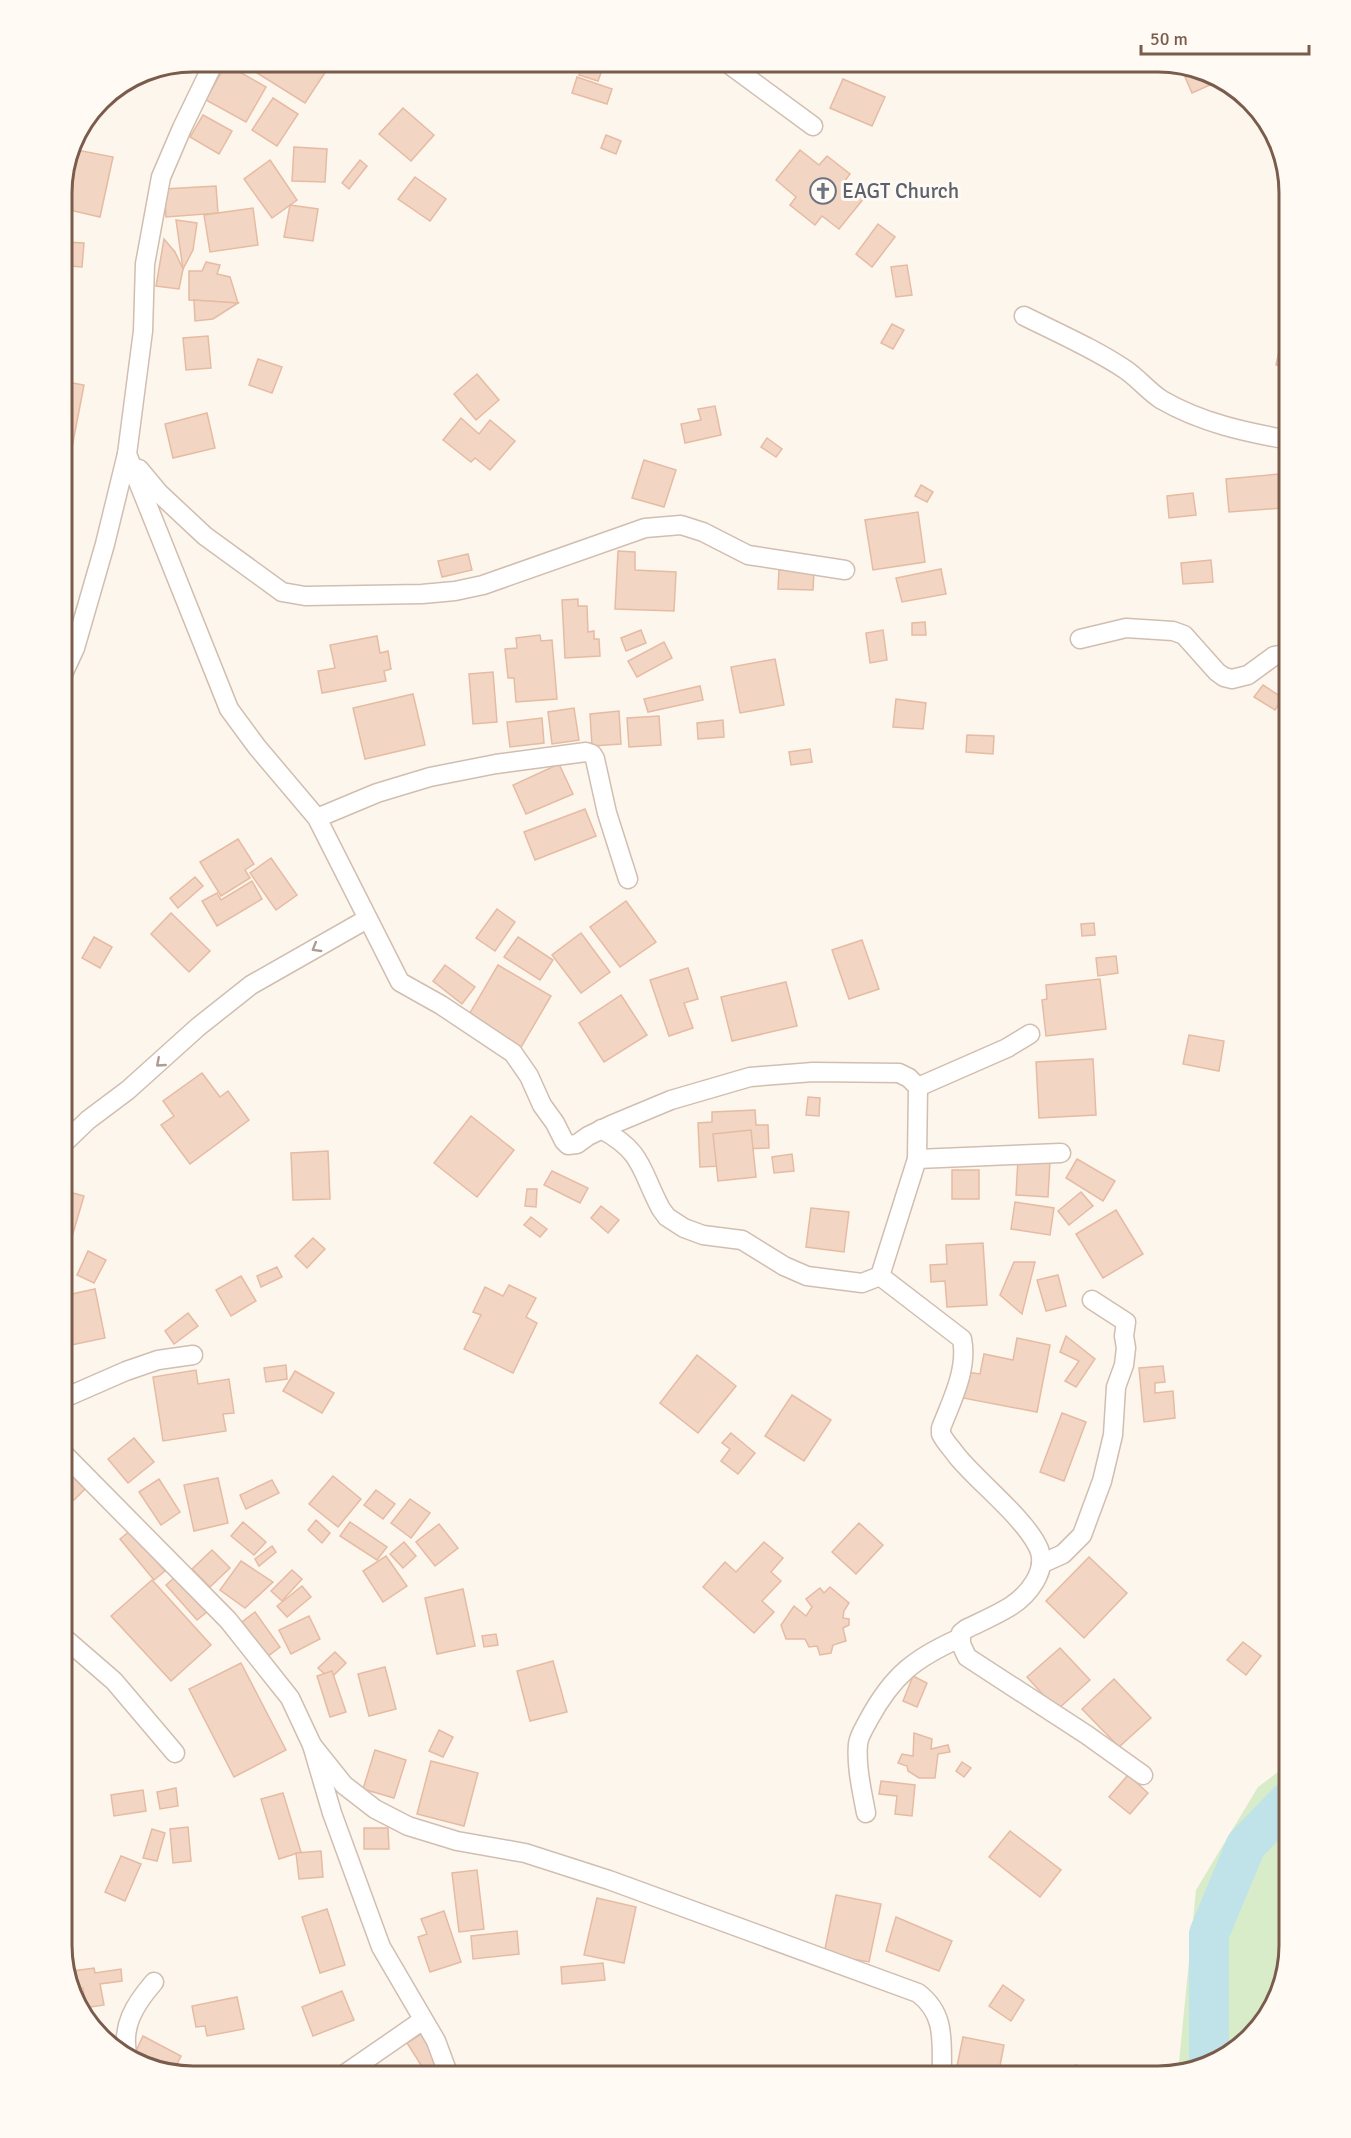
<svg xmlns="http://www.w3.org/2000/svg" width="1351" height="2138" font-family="Signika,sans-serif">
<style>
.green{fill:#d8ecc9}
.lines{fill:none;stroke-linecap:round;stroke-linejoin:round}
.river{stroke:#bfe3e8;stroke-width:40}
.building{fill:#f3d5c3;stroke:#e6bba3;stroke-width:1.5}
.minor-casing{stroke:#d1beb0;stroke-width:21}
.minor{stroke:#fff;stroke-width:18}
.oneway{stroke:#af9d94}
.labels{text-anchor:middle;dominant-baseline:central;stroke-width:6;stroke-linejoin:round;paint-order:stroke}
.worship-label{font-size:21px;fill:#5b616d;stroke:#fffaf3;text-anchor:start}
.rim{fill:none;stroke:#7a5c4d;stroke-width:3}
</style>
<rect width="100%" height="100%" fill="#fdf6ec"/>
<polygon class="green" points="1289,1764 1289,1946 1268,2018 1217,2063 1178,2072 1196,1890 1258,1787"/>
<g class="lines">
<polyline class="river" points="1209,2064 1209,1934 1246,1845 1289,1801"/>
</g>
<g class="building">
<polygon points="260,62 332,62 305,103 254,71"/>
<polygon points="584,62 605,62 598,81 579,75"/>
<polygon points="226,64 266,87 246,122 206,100"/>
<polygon points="1197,72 1221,80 1192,93 1185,77"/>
<polygon points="577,77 612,89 607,104 572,93"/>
<polygon points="843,79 885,97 872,126 830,108"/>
<polygon points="273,98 298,114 277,146 252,130"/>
<polygon points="403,108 434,135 411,161 379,134"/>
<polygon points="203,115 232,131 219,154 190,137"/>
<polygon points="606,135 621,141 616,154 601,148"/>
<polygon points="294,147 327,149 325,182 292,181"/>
<polygon points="77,150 113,157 100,217 65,209"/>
<polygon points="800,150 819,165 827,156 850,174 844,182 864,198 839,229 822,216 815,225 790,205 796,197 776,180"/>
<polygon points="270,160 297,200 272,218 244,179"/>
<polygon points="360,160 367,166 349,189 342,183"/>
<polygon points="415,177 446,199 430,221 398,199"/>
<polygon points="216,186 218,213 166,217 164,189"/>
<polygon points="290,205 318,209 313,241 284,237"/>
<polygon points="253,208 258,245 210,252 204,215"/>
<polygon points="176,220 197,223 193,250 183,269"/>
<polygon points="878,224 895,237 872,267 856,254"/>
<polygon points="62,226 68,226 67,242 84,243 82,267 70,266 68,293 62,293"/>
<polygon points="164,239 175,252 183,269 179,289 156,286"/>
<polygon points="206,262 220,265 217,274 230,277 238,303 189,300 189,271 202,271"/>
<polygon points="907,265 912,295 896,297 891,267"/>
<polygon points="194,300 238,303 213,319 195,321"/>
<polygon points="1289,307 1289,368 1276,365"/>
<polygon points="892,324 904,330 893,349 881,343"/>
<polygon points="208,336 211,368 186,370 183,338"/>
<polygon points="258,359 282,367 272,393 249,385"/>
<polygon points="477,374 499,400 476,420 454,394"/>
<polygon points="62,381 84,385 69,463 62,461"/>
<polygon points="715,406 721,435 685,443 681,424 701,420 698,409"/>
<polygon points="207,413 215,448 173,458 165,424"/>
<polygon points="461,418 479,434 490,420 515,441 490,470 475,458 471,462 443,440"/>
<polygon points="767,438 782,449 776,457 761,447"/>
<polygon points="644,460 676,470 664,507 632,498"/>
<polygon points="1279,474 1283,508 1229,512 1226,479"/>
<polygon points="921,485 933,492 927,502 915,496"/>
<polygon points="1193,493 1196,515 1169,518 1167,496"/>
<polygon points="918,512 925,562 873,570 865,520"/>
<polygon points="618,551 635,552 635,570 676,572 674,611 615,609"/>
<polygon points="468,554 472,570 442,577 438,561"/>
<polygon points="1211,560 1213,582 1183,584 1181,563"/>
<polygon points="941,569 946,594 902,602 896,578"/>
<polygon points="779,570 814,571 813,590 778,589"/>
<polygon points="578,599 578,606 587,606 588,632 594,631 594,639 599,639 600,656 565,658 562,600"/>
<polygon points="925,622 926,635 912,635 912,623"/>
<polygon points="641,630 646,643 626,651 621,638"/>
<polygon points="883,630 887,660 870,663 866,633"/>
<polygon points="540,635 541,641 552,640 557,699 516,702 514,678 508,678 505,649 517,648 516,638"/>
<polygon points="377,636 380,653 388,651 391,669 384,671 386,681 322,693 318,671 335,668 330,645"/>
<polygon points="664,642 672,658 637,677 628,661"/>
<polygon points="775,659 784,705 740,713 731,667"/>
<polygon points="493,672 497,722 473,724 469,674"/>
<polygon points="1263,685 1283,698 1275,710 1254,697"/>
<polygon points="700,686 703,700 648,712 644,699"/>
<polygon points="413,694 425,745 365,759 353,708"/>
<polygon points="896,699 926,703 923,729 893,727"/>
<polygon points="574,708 579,740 552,744 548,712"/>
<polygon points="619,711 621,744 592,746 590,714"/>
<polygon points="659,716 661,745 629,747 627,718"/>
<polygon points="542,718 544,743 510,747 507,722"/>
<polygon points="723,720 724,737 698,739 697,723"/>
<polygon points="967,735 994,736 993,754 966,752"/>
<polygon points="810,749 812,762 791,765 789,752"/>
<polygon points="559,764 573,794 526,814 513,785"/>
<polygon points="585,809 596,836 535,860 524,832"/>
<polygon points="238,839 254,864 245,870 250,878 221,896 200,862"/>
<polygon points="271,858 297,895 276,910 250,873"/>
<polygon points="195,877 203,886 178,908 170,898"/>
<polygon points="252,881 262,899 217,926 202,901 217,893 221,900"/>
<polygon points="626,901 656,942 620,967 590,927"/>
<polygon points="497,909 515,922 495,951 476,938"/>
<polygon points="171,913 210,951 189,972 151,934"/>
<polygon points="1094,923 1095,935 1082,936 1081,924"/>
<polygon points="581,933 610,972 581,993 552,955"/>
<polygon points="94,937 112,947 100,968 82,958"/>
<polygon points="518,937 553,960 540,980 504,957"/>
<polygon points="862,940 879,989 849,999 832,950"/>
<polygon points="1116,956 1118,973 1098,976 1096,958"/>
<polygon points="445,965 475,987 462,1004 433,981"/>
<polygon points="498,965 551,996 520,1049 467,1018"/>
<polygon points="688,968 698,999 684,1003 693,1028 669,1036 650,980"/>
<polygon points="1100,979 1106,1029 1046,1036 1042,1000 1047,999 1046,985"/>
<polygon points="786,982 797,1026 732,1041 721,997"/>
<polygon points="621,995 647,1035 604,1062 579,1023"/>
<polygon points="1189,1035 1224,1041 1219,1071 1183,1064"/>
<polygon points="1093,1059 1096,1115 1039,1118 1036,1062"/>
<polygon points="202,1073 220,1097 228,1091 249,1120 190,1164 161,1125 174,1116 163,1101"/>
<polygon points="808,1097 820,1098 819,1116 806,1115"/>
<polygon points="755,1110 756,1125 768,1125 769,1148 736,1149 735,1142 720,1143 721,1166 700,1167 698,1123 712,1122 712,1112"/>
<polygon points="471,1116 514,1150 477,1197 434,1163"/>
<polygon points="751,1130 756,1177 718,1181 713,1134"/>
<polygon points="328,1151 330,1199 293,1200 291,1153"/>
<polygon points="792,1154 794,1171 774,1173 772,1157"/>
<polygon points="1018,1159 1050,1161 1048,1197 1016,1195"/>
<polygon points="1077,1159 1115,1181 1103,1201 1066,1178"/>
<rect x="952" y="1170" width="27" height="29"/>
<polygon points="552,1171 588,1188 580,1203 544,1185"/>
<polygon points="527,1189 537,1189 536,1207 525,1206"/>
<polygon points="62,1190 84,1196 71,1240 62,1237"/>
<polygon points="1081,1192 1093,1206 1069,1225 1058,1211"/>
<polygon points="1015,1202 1054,1208 1050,1235 1011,1229"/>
<polygon points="601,1206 619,1220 608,1233 591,1218"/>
<polygon points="811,1208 849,1212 844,1252 806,1247"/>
<polygon points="1116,1210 1143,1254 1103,1278 1076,1234"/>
<polygon points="531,1217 547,1229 540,1237 524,1225"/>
<polygon points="313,1238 325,1249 307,1268 295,1256"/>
<polygon points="983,1243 987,1305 947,1307 945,1281 931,1282 930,1265 947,1264 946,1245"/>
<polygon points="88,1251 106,1260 94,1283 77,1275"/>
<polygon points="1014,1262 1035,1262 1022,1314 1000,1295"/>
<polygon points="277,1267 282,1277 261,1287 257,1276"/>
<polygon points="1058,1275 1066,1306 1046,1311 1037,1280"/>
<polygon points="241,1276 256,1301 231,1316 216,1290"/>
<polygon points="509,1285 536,1298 526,1317 537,1323 513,1373 464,1349 481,1315 473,1312 485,1287 503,1296"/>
<polygon points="95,1289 105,1338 66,1346 62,1324 62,1296"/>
<polygon points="188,1313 198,1326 174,1344 165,1331"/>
<polygon points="1066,1336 1095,1359 1076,1387 1065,1381 1079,1361 1060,1352"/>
<polygon points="1017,1338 1050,1345 1037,1412 963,1398 968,1372 980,1374 984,1354 1013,1360"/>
<polygon points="697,1355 736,1386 698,1433 660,1403"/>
<polygon points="286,1365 287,1379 266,1382 264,1368"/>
<polygon points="1163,1366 1165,1382 1155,1383 1155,1393 1173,1391 1175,1418 1144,1422 1139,1368"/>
<polygon points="196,1370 198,1384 229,1379 234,1413 223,1414 226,1431 163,1441 153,1377"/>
<polygon points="295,1371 334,1393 322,1413 283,1391"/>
<polygon points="792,1395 831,1420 804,1461 765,1436"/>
<polygon points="1062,1413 1086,1422 1064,1481 1040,1472"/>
<polygon points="731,1433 755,1453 738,1474 721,1461 730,1449 722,1443"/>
<polygon points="134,1438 154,1462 128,1483 108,1459"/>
<polygon points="62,1465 85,1489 74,1500 62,1487"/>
<polygon points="333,1476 361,1499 338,1527 309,1504"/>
<polygon points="218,1478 228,1523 194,1531 184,1485"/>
<polygon points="159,1479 180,1512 161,1525 139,1492"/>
<polygon points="272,1480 279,1493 246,1509 240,1495"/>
<polygon points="376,1490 395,1504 383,1519 364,1505"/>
<polygon points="410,1499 430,1513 411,1538 391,1523"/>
<polygon points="316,1520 330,1533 322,1543 308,1530"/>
<polygon points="243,1522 266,1542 254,1555 231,1536"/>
<polygon points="350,1522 387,1547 377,1560 340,1536"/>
<polygon points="859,1523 883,1545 856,1574 832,1552"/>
<polygon points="439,1524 458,1548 435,1566 416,1542"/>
<polygon points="131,1530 165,1571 154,1580 120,1539"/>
<polygon points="404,1542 416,1556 403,1568 390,1554"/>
<polygon points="764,1542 783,1558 771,1572 781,1581 762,1601 774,1612 754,1633 703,1587 725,1562 736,1572"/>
<polygon points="272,1546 276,1552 259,1566 255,1559"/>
<polygon points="212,1550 230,1568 210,1587 192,1569"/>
<polygon points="386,1556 407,1586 383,1602 363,1571"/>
<polygon points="1089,1557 1127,1593 1084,1638 1046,1601"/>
<polygon points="241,1561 273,1582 245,1608 220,1590"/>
<polygon points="292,1570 302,1579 282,1601 271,1591"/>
<polygon points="175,1577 207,1612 197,1620 166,1585"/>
<polygon points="152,1580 211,1645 171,1681 111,1616"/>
<polygon points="302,1586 311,1597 287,1617 277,1606"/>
<polygon points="830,1587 849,1603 844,1611 843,1618 849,1619 849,1625 843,1628 846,1641 833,1645 831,1653 820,1655 817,1646 809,1647 805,1639 786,1639 781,1625 794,1606 806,1616 812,1607 806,1599 820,1588 824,1593"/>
<polygon points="463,1589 475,1646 437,1654 425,1598"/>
<polygon points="255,1612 280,1647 267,1657 242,1622"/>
<polygon points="309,1616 320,1639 291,1654 279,1630"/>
<polygon points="496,1634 498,1645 484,1647 482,1636"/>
<polygon points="1243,1642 1261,1656 1246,1675 1227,1660"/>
<polygon points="1060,1648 1090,1680 1057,1710 1027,1677"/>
<polygon points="335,1652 346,1663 330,1679 318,1668"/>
<polygon points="553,1661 567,1712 530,1721 517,1671"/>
<polygon points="241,1663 286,1750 234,1777 189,1689"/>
<polygon points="385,1667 396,1709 369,1716 358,1674"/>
<polygon points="332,1671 346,1712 330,1717 317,1676"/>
<polygon points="913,1676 927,1683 917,1707 903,1701"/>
<polygon points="1114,1679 1151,1718 1119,1747 1082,1709"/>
<polygon points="439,1730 453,1737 443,1757 429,1751"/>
<polygon points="914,1733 932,1739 931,1749 948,1745 950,1752 938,1754 935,1778 919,1778 908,1771 907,1766 898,1763 902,1754 913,1756"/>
<polygon points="375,1750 406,1760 394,1798 363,1789"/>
<polygon points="431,1761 478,1773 464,1826 417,1814"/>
<polygon points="962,1762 971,1768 964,1777 956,1771"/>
<polygon points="1128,1775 1148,1793 1130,1814 1109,1797"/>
<polygon points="881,1781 915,1785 912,1816 895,1814 897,1796 879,1794"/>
<polygon points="176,1788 178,1806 160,1809 157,1792"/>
<polygon points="143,1790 146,1811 114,1816 111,1795"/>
<polygon points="283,1793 301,1852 279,1859 261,1799"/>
<polygon points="188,1827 191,1861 173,1863 170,1829"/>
<polygon points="364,1828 388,1828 389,1849 364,1849"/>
<polygon points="152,1829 165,1833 157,1861 143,1858"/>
<polygon points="1010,1831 1061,1870 1040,1897 989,1857"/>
<polygon points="321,1851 323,1877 299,1879 296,1853"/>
<polygon points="121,1856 141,1864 125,1901 105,1892"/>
<polygon points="477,1870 484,1929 459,1932 452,1873"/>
<polygon points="836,1895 881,1904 869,1962 824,1954"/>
<polygon points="597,1898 636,1907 624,1963 584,1955"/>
<polygon points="327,1909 345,1965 320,1973 302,1917"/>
<polygon points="444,1911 461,1962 430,1972 418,1937 427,1934 421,1919"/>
<polygon points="896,1917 952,1941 939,1971 886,1951"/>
<polygon points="517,1931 519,1954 473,1959 471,1936"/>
<polygon points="603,1963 605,1980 562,1984 561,1967"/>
<polygon points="94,1968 95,1973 121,1969 122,1981 100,1984 104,2005 85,2008 83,1988 76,1989 73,1971"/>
<polygon points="1003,1985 1024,2000 1011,2021 989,2006"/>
<polygon points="342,1991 354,2020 313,2036 302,2007"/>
<polygon points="237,1997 244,2029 207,2036 205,2026 196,2027 192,2006"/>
<polygon points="421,2034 442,2068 428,2076 407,2043"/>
<polygon points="143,2036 181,2056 174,2070 136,2051"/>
<polygon points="963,2037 1004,2045 998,2076 955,2076"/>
<polygon points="1076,2065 1080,2076 1055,2076 1054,2072"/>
</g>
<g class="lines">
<g class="minor-casing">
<g id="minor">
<polyline points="726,62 813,126"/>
<path d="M1024 316C1058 333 1095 349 1126 370 1139 379 1149 392 1162 400 1202 423 1245 432 1289 440"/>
<path d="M127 454 229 709 257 747 317 818 400 982 441 1005 513 1053 529 1076 542 1105 555 1123 564 1141 568 1145 577 1144 588 1136 611 1125 671 1100 750 1077 813 1072 899 1073 909 1078 918 1087 917 1159 880 1276 962 1339C968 1369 952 1400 941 1428V1434C945 1442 952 1449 957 1456 979 1483 1026 1519 1039 1549 1048 1571 1028 1595 1011 1606 997 1615 980 1622 966 1629L961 1633V1644L967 1657 1087 1735 1143 1775"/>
<polyline points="139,469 159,493 205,536 282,592 305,596 422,594 455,591 483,585 645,528 681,525 703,532 748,555 845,570"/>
<polyline points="1080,639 1126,628 1173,631 1184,635 1217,672 1224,677 1232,679 1248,675 1274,656 1289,653"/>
<polyline points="62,676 75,648 105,544 127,454 143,331 145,264 161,177 182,128 214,62"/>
<polyline points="317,818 377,793 430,777 496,764 586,752 592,754 595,759 607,813 628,879"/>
<polyline points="918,1087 1007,1048 1030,1034"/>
<path d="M601 1129C644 1152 640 1170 661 1209L667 1217 684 1228 703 1235 742 1240 784 1266 807 1276 862 1283 880 1276"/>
<polyline points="62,1145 88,1120 128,1090 198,1027 251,985 367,919"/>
<polyline points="917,1159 1061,1153"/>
<polyline points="62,1399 126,1371 158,1360 193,1355"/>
<polyline points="62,1452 228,1620 290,1698 312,1745 332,1813 381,1947 436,2041 449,2076"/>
<polyline points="1041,1564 1063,1554 1082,1535 1102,1481 1113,1435 1116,1387 1124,1365 1126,1348 1124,1336 1126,1322 1092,1300"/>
<polyline points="62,1636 114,1681 175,1753"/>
<path d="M312 1745 344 1785 375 1809 408 1826 457 1841 525 1853 609 1880 918 1993C947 2015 941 2043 942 2076"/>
<path d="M866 1813C862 1791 856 1767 858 1744 859 1735 865 1727 869 1719 893 1675 915 1658 960 1638"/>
<path d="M128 2057C120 2027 135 2004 154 1982"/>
<polyline points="342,2076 423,2020"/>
</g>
</g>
<use href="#minor" class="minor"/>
</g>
<defs><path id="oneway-chevron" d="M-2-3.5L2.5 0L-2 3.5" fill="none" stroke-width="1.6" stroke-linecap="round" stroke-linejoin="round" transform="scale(1.5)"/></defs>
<g class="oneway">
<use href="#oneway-chevron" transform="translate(316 948) rotate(149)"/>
<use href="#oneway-chevron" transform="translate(160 1063) rotate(139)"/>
</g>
<defs>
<g id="church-ring" transform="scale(1.35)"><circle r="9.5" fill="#fffaf3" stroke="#6b7280" stroke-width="1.5"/><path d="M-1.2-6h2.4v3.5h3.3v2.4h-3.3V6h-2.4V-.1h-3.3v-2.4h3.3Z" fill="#6b7280"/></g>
</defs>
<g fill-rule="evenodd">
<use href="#church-ring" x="823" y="191"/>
</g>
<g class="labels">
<g class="worship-label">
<text x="842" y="191">EAGT Church</text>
</g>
</g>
<path d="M0 0H1351V2138H0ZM193 72H1158A121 121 0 0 1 1279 193V1945A121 121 0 0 1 1158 2066H193A121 121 0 0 1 72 1945V193A121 121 0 0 1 193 72Z" fill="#fffaf3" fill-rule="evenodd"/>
<path class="rim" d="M193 72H1158A121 121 0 0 1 1279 193V1945A121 121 0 0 1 1158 2066H193A121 121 0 0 1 72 1945V193A121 121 0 0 1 193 72Z"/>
<path d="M1141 45v9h168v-9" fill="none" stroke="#7a5c4d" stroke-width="3"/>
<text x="1150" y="45" font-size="18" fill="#7a5c4d" stroke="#fffaf3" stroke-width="4.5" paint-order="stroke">50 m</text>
</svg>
